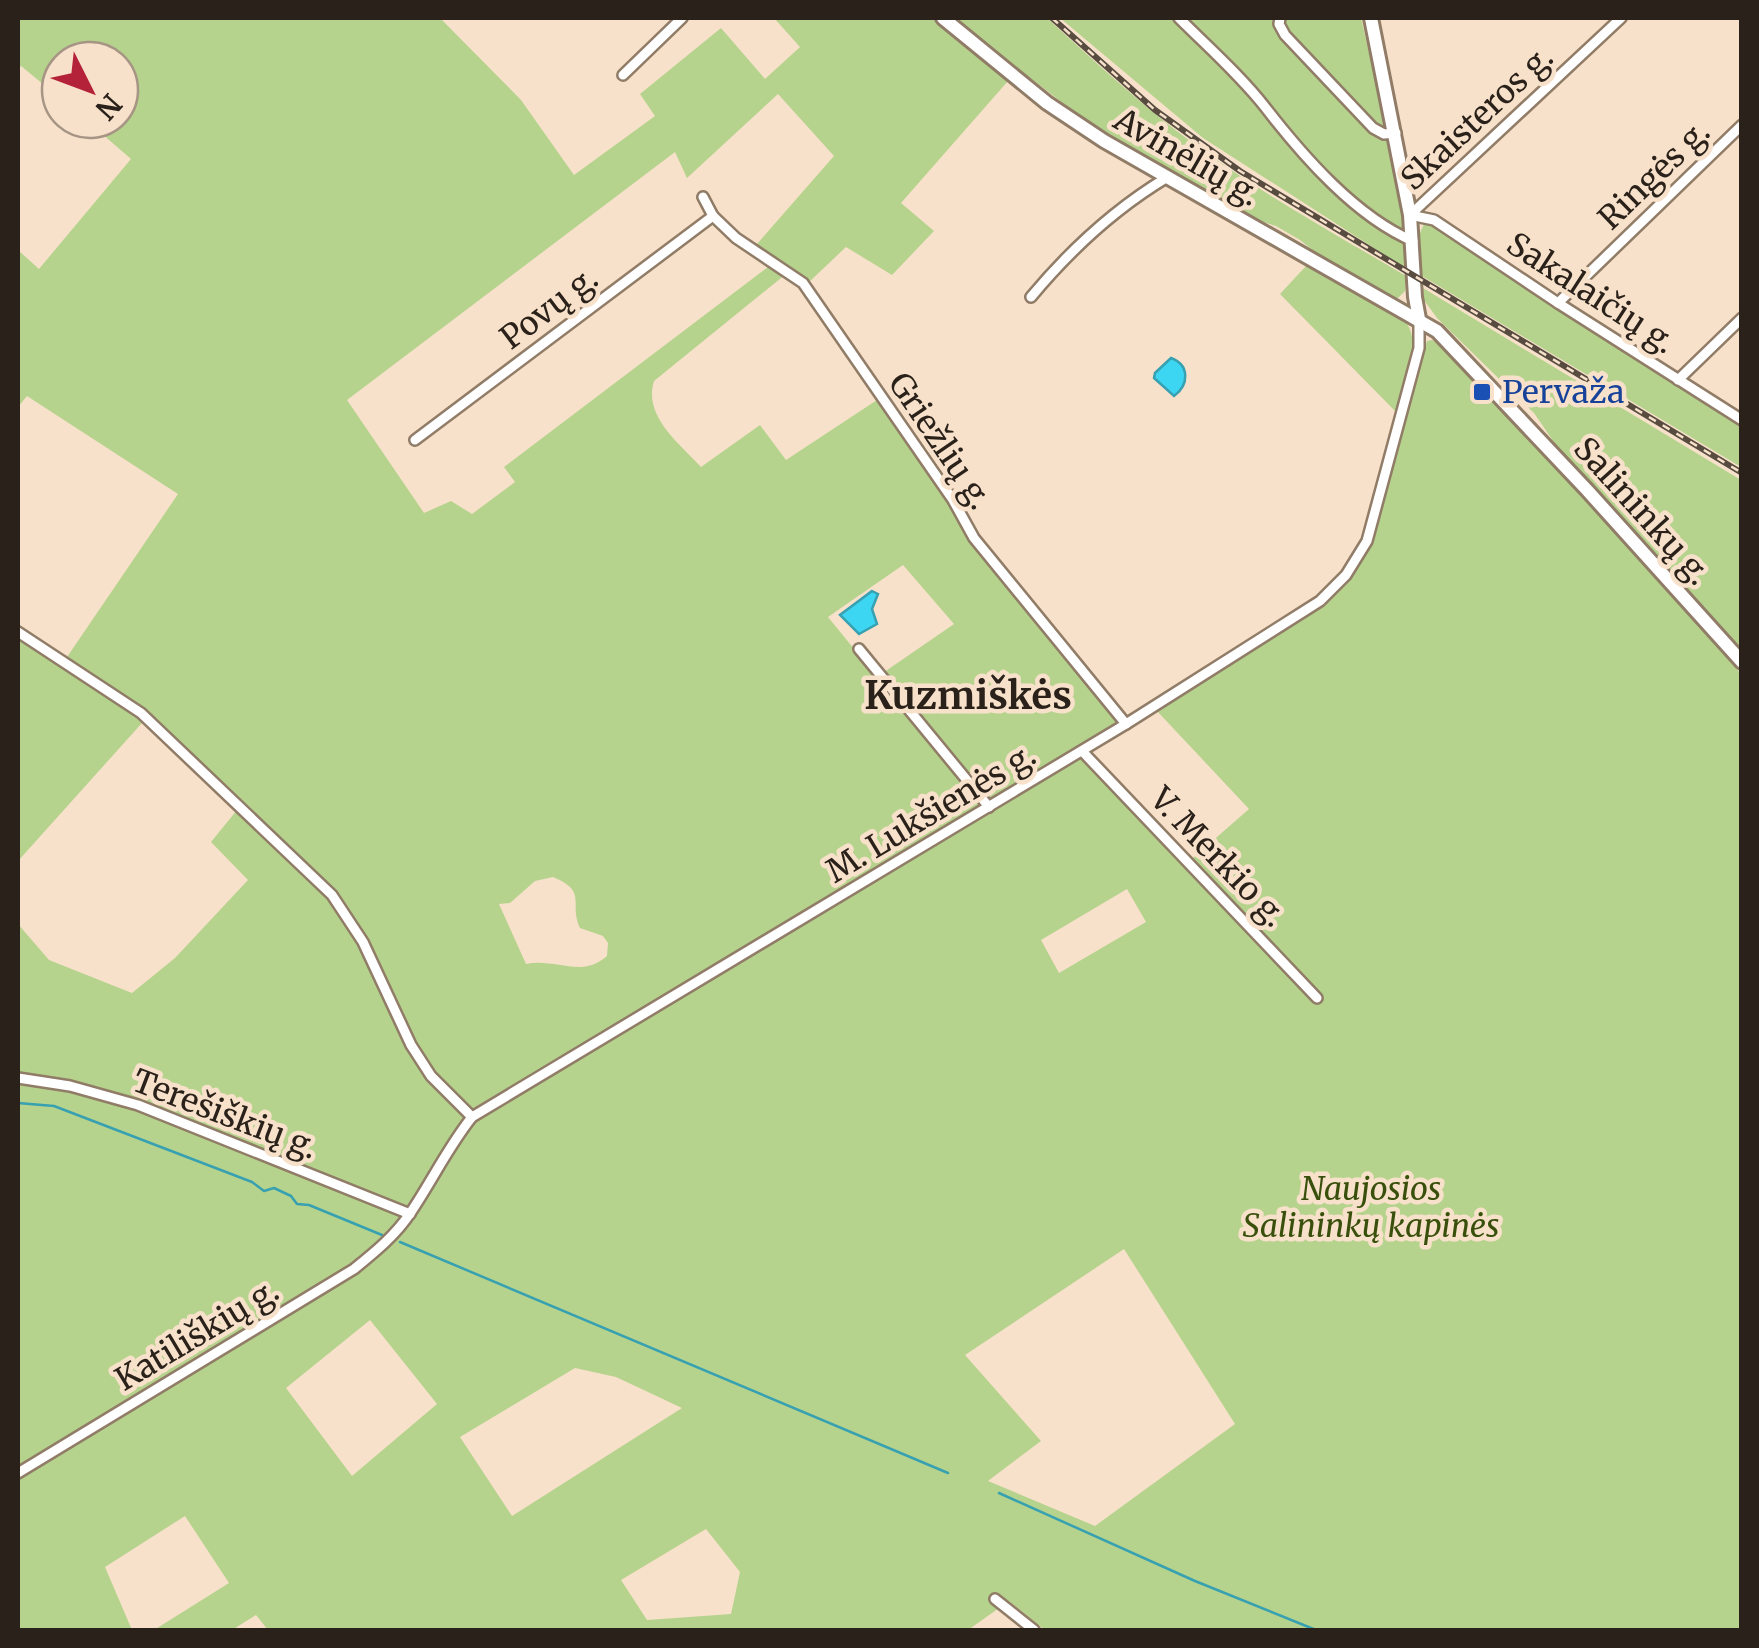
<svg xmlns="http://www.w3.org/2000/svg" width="1759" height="1648" font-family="Merriweather,serif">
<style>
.green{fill:#b5d38d;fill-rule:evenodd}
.water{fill:#3dd6f2;stroke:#37a0b1;stroke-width:2.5}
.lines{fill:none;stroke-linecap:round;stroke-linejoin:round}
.stream{stroke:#37a0b1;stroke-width:2.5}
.minor-casing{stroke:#907c67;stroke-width:14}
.secondary-casing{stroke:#907c67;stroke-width:18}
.minor{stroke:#fff;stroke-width:9}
.secondary{stroke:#fff;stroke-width:12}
.rail-casing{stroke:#584c41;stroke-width:6}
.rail{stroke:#f8e1ca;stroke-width:2.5;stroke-dasharray:8;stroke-linecap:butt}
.transit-dot{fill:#1a4fb4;stroke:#f8e1ca;stroke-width:4}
.labels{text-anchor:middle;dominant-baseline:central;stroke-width:9;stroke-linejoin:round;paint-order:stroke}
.street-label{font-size:32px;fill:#2a221a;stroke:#f8e1ca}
.transit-label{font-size:32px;fill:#164399;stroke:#f8e1ca;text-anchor:start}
.park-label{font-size:32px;font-style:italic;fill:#39500d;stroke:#f8e1ca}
.quarter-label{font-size:38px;font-weight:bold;fill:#2a221a;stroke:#f8e1ca}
</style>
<rect width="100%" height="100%" fill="#f8e1ca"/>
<g class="green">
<path d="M18 18H440L521 100 574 175 655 116 640 94 721 28 765 79 800 47 774 18H934L1008 81 901 203 934 231 892 275 846 247 808 283 757 244 834 156 778 94 687 178 675 152 347 400 424 513 451 501 472 514 515 482 504 467 772 264 786 274 654 381C643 416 679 443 701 467L760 425 786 460 877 400 949 500 968 535 1118 720 1116 725 474 1108C451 1133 438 1166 419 1194 398 1226 372 1250 341 1272L18 1470V924L49 960 132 993 175 958 248 880 211 842 237 810 189 762 142 723 18 861V630L65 660 178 494 27 396 18 407V250L39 269 131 159 86 120H120V60H60V98L21 66 18 69ZM903 565 954 624 877 677 828 617ZM553 877C589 892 568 903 580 928L603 936 608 943 607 956C581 979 557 958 526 964L499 904 510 903 535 881Z"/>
<path d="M952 18H1047C1092 59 1137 101 1186 138 1255 190 1332 232 1406 276L1405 291 1398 298 1389 297 1322 258 1300 240 1276 226 1250 218 1081 117Z"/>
<polygon points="1060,18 1361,18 1402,195 1405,268 1203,138"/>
<polygon points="1424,224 1432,226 1741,424 1741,467 1422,276 1419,235"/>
<path d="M1307 265 1402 317C1426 342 1404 383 1397 413L1280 294Z"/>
<polygon points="1423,288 1741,480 1741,653 1560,451 1534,413 1437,318 1424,300"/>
<path d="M1432 340 1441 345 1514 418 1741 674V1630H1045L1009 1601 968 1630H268L256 1615 232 1630H154L229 1583 185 1516 105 1567 132 1630H18V1480L368 1266C387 1247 407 1229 422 1207 442 1176 453 1136 484 1115L1080 757 1185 865 1249 809 1157 711 1308 615 1348 580 1369 548 1427 341ZM1127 889 1146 922 1059 973 1041 940ZM1124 1249 1235 1424 1095 1526 988 1481 1041 1441 965 1355ZM370 1320 437 1404 352 1476 286 1388ZM575 1368 616 1377 682 1408 512 1516 460 1437ZM706 1529 740 1572 731 1614 647 1620 621 1580Z"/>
</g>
<g class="water">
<path d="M1171 358C1190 365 1189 385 1174 396L1154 378 1155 373Z"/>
<polygon points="872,591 878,594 872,609 877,624 859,634 840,615"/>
</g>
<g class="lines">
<g class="stream">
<polyline points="18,1103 54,1106 252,1182 264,1191 274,1188 291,1196 297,1204 309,1205 382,1235"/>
<polyline points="400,1242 948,1473"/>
<polyline points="999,1493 1195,1581 1316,1630"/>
</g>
<g class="minor-casing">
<g id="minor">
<path d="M1179 18C1208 47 1240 75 1265 107 1303 156 1356 217 1413 241"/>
<polyline points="1280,18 1279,24 1285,35 1373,128 1384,134 1396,133"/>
<polyline points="623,75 682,18"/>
<polyline points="703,197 713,216 736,238 803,283 953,500 974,538 1126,724"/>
<polyline points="1410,215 1434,220 1558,303 1742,420"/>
<polyline points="1410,215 1621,18"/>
<path d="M1031 297C1071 249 1113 210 1166 178"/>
<polyline points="1558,303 1742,125"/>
<polyline points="1678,380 1742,318"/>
<polyline points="415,440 713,216"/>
<polyline points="18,632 141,713 332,895 363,942 411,1045 431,1076 472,1117"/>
<polyline points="859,649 989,807"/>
<polyline points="1082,751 1317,998"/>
<polyline points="18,1078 70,1086 138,1105 410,1214"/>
<path d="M18 1473 354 1269C375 1252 396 1235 411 1212 432 1181 448 1147 472 1117L1126 724 1320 601 1346 575 1367 541 1419 348V319"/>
<polyline points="995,1599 1034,1630"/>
</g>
</g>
<g class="secondary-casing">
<g id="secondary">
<polyline points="943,18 1047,103 1104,141 1437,331 1587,490 1742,662"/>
<polyline points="1371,18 1410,215 1415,297 1419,319"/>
</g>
</g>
<use href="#minor" class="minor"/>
<use href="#secondary" class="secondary"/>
<g class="rail-casing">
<polyline id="rail" points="1052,18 1155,110 1240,171 1742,473"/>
</g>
<use href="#rail" class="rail"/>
</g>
<rect class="transit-dot" x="1472" y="382" width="20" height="20" rx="5"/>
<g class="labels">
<g class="street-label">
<text transform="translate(1477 118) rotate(-43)">Skaisteros g.</text>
<text transform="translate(1187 157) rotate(30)">Avinėlių g.</text>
<text transform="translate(1654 175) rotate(-44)">Ringės g.</text>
<text transform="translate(1591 293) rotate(33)">Sakalaičių g.</text>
<text transform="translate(549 308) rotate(-37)">Povų g.</text>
<text transform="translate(940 441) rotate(56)">Griežlių g.</text>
<text transform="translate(1642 511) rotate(48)">Salininkų g.</text>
<text transform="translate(931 813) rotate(-31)">M. Lukšienės g.</text>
<text transform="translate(1218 857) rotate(46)">V. Merkio g.</text>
<text transform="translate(225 1114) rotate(21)">Terešiškių g.</text>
<text transform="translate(197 1335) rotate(-31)">Katiliškių g.</text>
</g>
<g class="transit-label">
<text x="1502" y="392">Pervaža</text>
</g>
<g class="park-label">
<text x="1371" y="1189">Naujosios<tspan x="1371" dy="37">Salininkų kapinės</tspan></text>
</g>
<g class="quarter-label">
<text x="968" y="695">Kuzmiškės</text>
</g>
</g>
<rect width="1759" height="1648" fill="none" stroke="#2a221a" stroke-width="40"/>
<g transform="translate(90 90) rotate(132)"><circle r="48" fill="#f8e1ca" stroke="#a69584" stroke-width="2.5"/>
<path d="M0-8L18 38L0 25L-18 38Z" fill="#b42239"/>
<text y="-15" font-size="28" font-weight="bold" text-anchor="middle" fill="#2a221a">N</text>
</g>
</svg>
